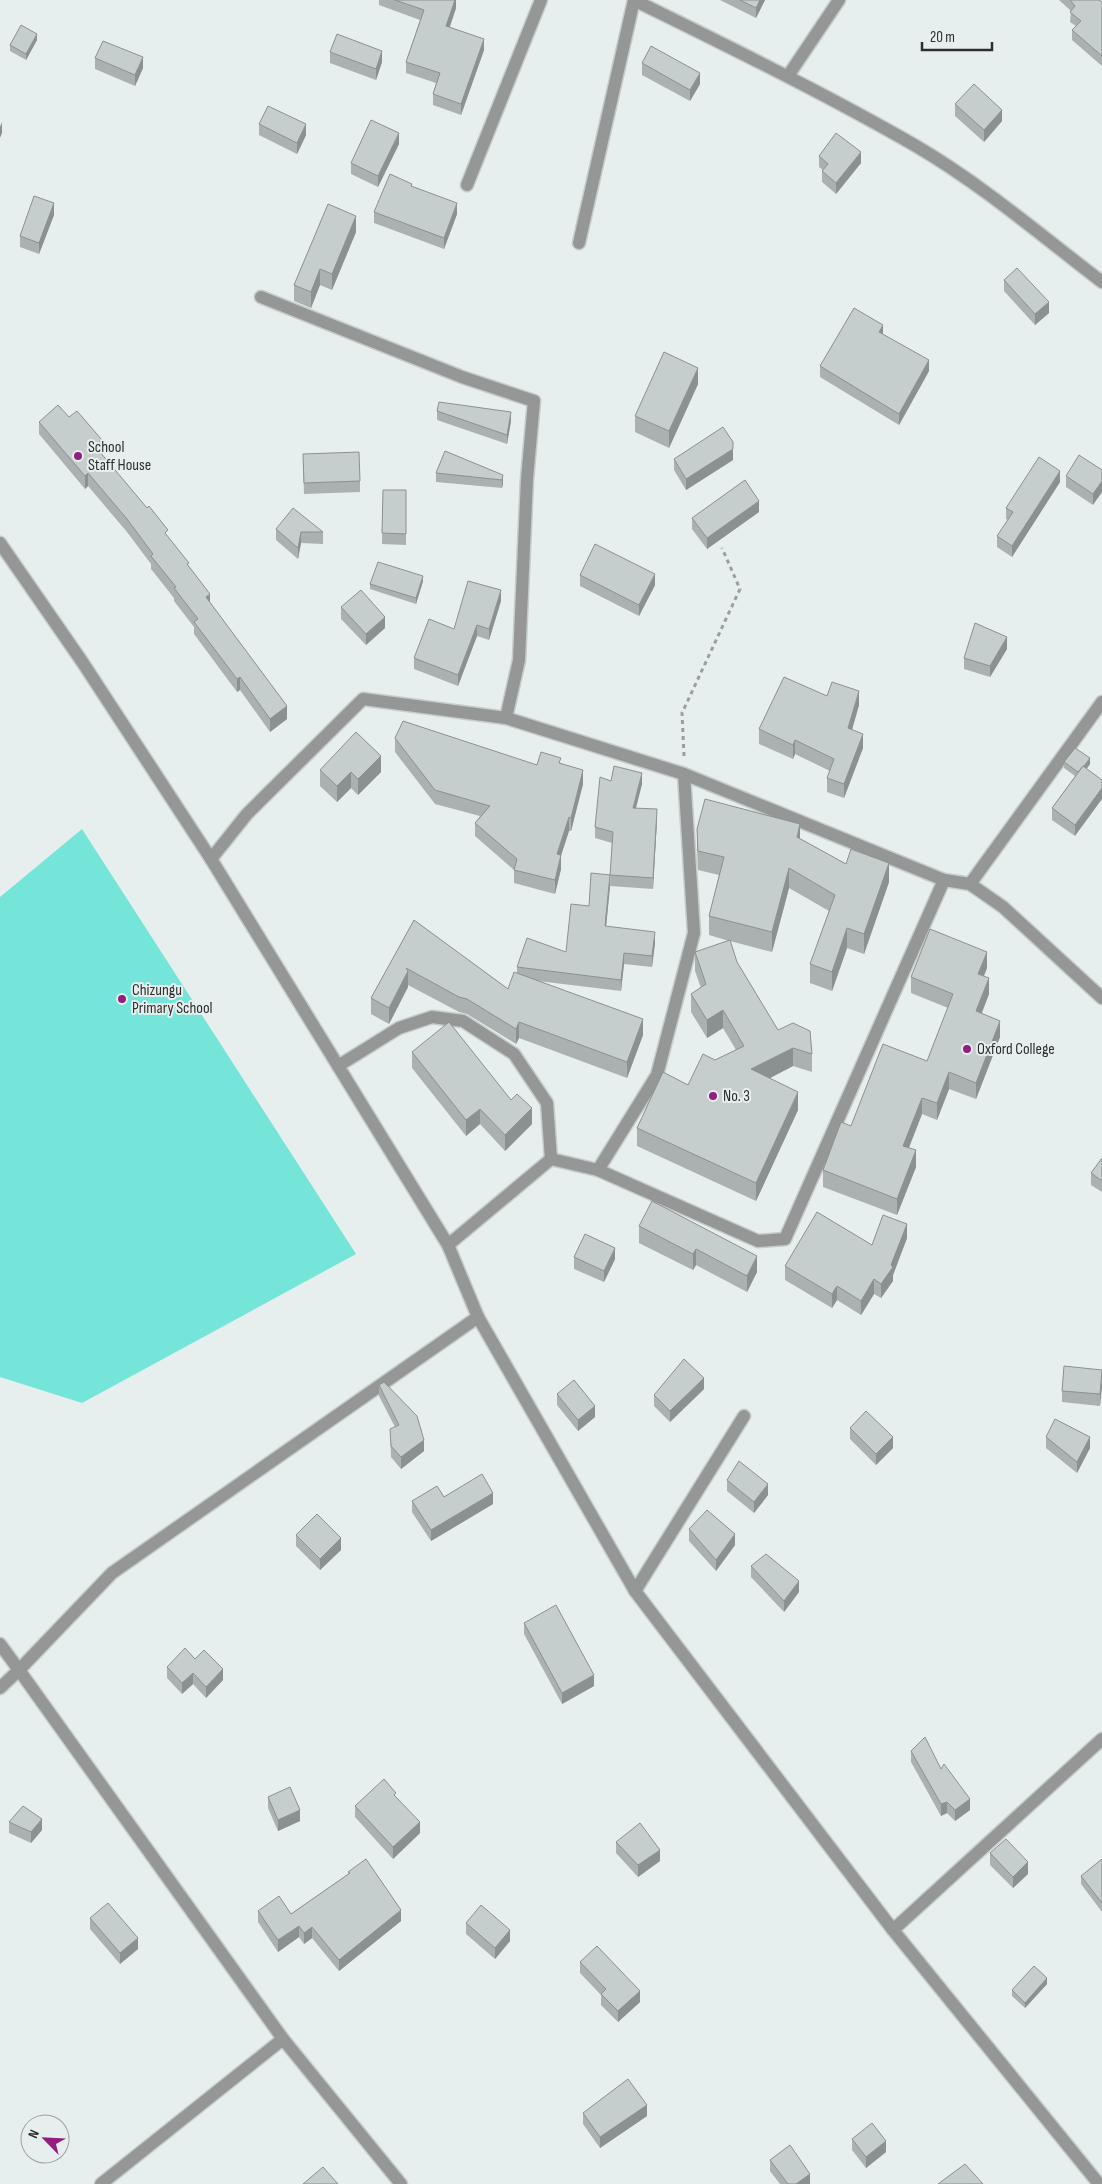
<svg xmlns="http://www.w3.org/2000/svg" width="1102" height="2184" font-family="'Sofia Sans Condensed',sans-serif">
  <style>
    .green { fill: #76e5d9 }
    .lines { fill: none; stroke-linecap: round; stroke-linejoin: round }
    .service-casing { stroke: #c5cccb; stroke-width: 15 }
    .minor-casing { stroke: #c5cccb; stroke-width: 15 }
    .tertiary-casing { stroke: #c5cccb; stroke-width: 15 }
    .path { stroke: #999f9e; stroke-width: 3; stroke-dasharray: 4 4; stroke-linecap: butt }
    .service { stroke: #949796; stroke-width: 12 }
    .minor { stroke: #949796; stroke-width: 12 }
    .tertiary { stroke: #949796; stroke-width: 12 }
    .wall { fill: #aab1b0 }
    .shaded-wall { fill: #8b9090 }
    .building { fill: #c6cecd; stroke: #8b9090 }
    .poi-dot { fill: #921e7d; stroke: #e7efee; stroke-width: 2 }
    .labels { text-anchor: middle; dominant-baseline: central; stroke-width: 4; stroke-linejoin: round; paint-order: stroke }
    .poi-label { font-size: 16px; fill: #2c2f2e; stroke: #e7efee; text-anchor: start }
  </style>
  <rect width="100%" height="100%" fill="#e7efee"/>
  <path class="green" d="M82,829L356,1254L82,1403L0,1377V897Z"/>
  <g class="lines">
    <g class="service-casing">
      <g id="service">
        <path d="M579,243L634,0"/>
        <path d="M338,1066L399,1028L432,1017L463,1021L514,1054L547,1103L551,1159"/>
        <path d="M598,1170L657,1075L694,933L684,774"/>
        <path d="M101,2184L283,2039"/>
      </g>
    </g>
    <g class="minor-casing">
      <g id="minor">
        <path d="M634,0C729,47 824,93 916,146C981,184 1042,236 1102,282"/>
        <path d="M788,76L839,0"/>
        <path d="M467,185L541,0"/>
        <path d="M261,297L462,377L534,401L527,479L519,660L506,718"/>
        <path d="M211,859L247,814L363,699L506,718L684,774L944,880L970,884L1003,907L1102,998"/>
        <path d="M970,884L1102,702"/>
        <path d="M448,1245L551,1159L598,1170L758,1241L785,1239L944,880"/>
        <path d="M635,1591L744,1416"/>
        <path d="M0,1644L19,1670L112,1573L478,1317"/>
        <path d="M0,1688L19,1670L283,2039L401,2184"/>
        <path d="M893,1930L1102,1739"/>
      </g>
    </g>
    <g class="tertiary-casing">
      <path id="tertiary" d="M0,543L83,663L211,859L448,1245L478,1317L635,1591L893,1930L1099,2184"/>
    </g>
    <path class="path" d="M684,756L682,713L740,589L722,548"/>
    <use href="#service" class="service"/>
    <use href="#minor" class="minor"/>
    <use href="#tertiary" class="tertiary"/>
  </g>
  <g class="wall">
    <path d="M379,0H456V8L450,27L484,50L461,115L433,105V94L436,83L406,73V62L420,20L379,5Z"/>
    <path d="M720,0H765L756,18Z"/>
    <path d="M1059,0H1099L1102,2V66L1072,40V30L1076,26L1070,22L1071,11Z"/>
    <path d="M37,40L26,60L10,51V45Z"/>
    <path d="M330,52L382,62L376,80L330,63Z"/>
    <path d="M95,58L143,68L135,86L95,69Z"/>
    <path d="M642,63L700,84L690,101L642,75Z"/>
    <path d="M955,104L1002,121L984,142L955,116Z"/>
    <path d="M259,124L306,135L297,154L259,135Z"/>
    <path d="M399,144L378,187L351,174V163Z"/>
    <path d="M819,156L861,163L836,194L822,182V171L823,170L819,167Z"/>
    <path d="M412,187L457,214L444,249L374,223V212Z"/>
    <path d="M54,215L39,254L20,247V236Z"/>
    <path d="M356,232L332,290L320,285L311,308L294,301V285Z"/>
    <path d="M1004,280L1049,313L1035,325L1004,291Z"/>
    <path d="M883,334L929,371L899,425L820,377V366Z"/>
    <path d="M698,384L669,448L635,432V416Z"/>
    <path d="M437,411L511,421L507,444L437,420Z"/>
    <path d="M69,417L102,453L101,454L168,537L189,567L210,603L287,719L270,732L240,690L237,692L194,634V627L174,601V598L151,569V564L127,532L88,486L85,489L39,434V422Z"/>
    <path d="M674,459L733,460L686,490L674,470Z"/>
    <path d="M303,465L360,481V492L304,494Z"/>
    <path d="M1102,470L1093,505L1066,487V476Z"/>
    <path d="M436,473L503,475V484L502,488L436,482Z"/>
    <path d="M1060,482L1012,557L997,547V536L1008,520L1006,519V508Z"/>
    <path d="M383,490H406V545L382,544Z"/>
    <path d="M759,512L707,549L692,529V518Z"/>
    <path d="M276,529L323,532V544L301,543L298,559L276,540Z"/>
    <path d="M580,575L655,585L639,616L580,586Z"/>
    <path d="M423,581L416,604L370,589V584Z"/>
    <path d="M501,601L489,640L477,636L458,686L414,669V658L454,629Z"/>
    <path d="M341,607L385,628L366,645L341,619Z"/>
    <path d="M1007,649L990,677L964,669V658Z"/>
    <path d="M827,696L859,705L852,730L863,748L844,798L827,792V778L830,771L795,754L793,759L759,744V729Z"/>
    <path d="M395,738L537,765L561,763L583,784L571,831H569L561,855V869L555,894L514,883V870L475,836V823L480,816L435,804L395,752Z"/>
    <path d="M1064,762L1090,764L1087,768L1075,836L1052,820V808L1075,776L1064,768Z"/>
    <path d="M320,770L381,772L358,795L351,788L337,802L320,786Z"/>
    <path d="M611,781L642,784L635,809L657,820L653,889L610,886L612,843L595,838V827Z"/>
    <path d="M697,829L800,839L846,864L889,882L864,954L847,948L832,991L810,983V964L829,911L789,888L772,952L730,941L737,962L778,1030L812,1054V1072L793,1066L770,1078L798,1110L756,1201L637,1146V1128L688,1085L715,1060L736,1050L723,1028L707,1038L691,1012V994L701,988L695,971V952L729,941L709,935V916L719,875L698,870L697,848Z"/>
    <path d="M610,886L606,927L655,943L652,967L624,964L621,991L538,981L643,1035L627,1078L519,1038L516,1044L467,1014L459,1012L408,985V987L389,1024L371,1014V998L414,920L508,989L517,973V967L566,952L589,906Z"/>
    <path d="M987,968L984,976L989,994L982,1013L1000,1037L976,1099L949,1089L937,1120L922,1114L909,1148L916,1167L897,1215L823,1187V1170L851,1126L927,1061L948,1008L911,993V977Z"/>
    <path d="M412,1052L511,1100L532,1124L505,1151L480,1124L466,1136L412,1068Z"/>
    <path d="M1102,1158V1192L1091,1185V1173Z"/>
    <path d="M639,1226L757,1272L747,1292L696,1265L693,1270L639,1243Z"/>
    <path d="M907,1238L893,1275V1281L881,1298L874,1294L861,1315L837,1300L832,1308L785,1280V1266L872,1245Z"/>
    <path d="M574,1257L615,1259L604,1282L574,1269Z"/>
    <path d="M1102,1370L1100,1406L1062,1402V1391Z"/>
    <path d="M379,1385L424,1451L401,1469L391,1457L390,1429L395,1427L379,1396Z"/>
    <path d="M704,1389L670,1422L654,1406V1395Z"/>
    <path d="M557,1394L595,1417L578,1431L557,1405Z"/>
    <path d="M850,1428L893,1448L876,1465L850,1439Z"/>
    <path d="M1046,1437L1090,1448L1077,1473L1046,1448Z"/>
    <path d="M727,1480L768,1495L754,1513L727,1491Z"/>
    <path d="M444,1497L493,1504L431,1541L412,1512V1501Z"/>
    <path d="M689,1529L735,1545L716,1571L689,1541Z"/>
    <path d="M296,1535L341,1550L320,1570L296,1546Z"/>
    <path d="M751,1566L799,1592L784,1612L751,1577Z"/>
    <path d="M524,1623L594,1686L562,1704L524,1634Z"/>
    <path d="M195,1659L223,1680L206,1698L193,1684L182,1694L167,1678V1667Z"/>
    <path d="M911,1751L941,1769L970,1810L955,1821L947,1813L941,1816L911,1762Z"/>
    <path d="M268,1797L300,1821L278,1831L268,1808Z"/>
    <path d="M396,1798L420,1833L393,1859L355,1817V1806Z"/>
    <path d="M9,1822L42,1830L31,1843L9,1833Z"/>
    <path d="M616,1842L660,1861L638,1877L616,1853Z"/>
    <path d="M990,1853L1028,1874L1013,1888L990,1865Z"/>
    <path d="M1102,1859V1912L1081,1884V1876Z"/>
    <path d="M348,1872L401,1921L339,1971L312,1938L304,1944L299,1937L278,1952L258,1922V1911L291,1914L348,1874Z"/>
    <path d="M90,1918L138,1949L120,1964L90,1929Z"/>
    <path d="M466,1923L510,1941L495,1959L466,1934Z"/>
    <path d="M580,1962L640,2002L618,2022L601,2005V1995L580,1973Z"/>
    <path d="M1047,1984L1025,2008L1012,1996V1990Z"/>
    <path d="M583,2113L647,2116L600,2148L583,2124Z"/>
    <path d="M852,2139L886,2152L866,2168L852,2150Z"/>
    <path d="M770,2160L810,2184H780L770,2171Z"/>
  </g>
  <g class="shaded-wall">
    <path d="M455,0H456V8L446,37V26Z"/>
    <path d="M760,0H765L756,18V8Z"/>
    <path d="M37,34V40L26,60V54Z"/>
    <path d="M484,39V50L461,115V104Z"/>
    <path d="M382,51V62L376,80V69Z"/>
    <path d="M143,57V68L135,86V75Z"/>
    <path d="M700,73V84L690,101V90Z"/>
    <path d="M1002,110V121L984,142V130Z"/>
    <path d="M2,122V133L0,138V127Z"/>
    <path d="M306,124V135L297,154V143Z"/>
    <path d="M399,133V144L378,187V176Z"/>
    <path d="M861,152V163L836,194V183Z"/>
    <path d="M54,203V215L39,254V243Z"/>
    <path d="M457,203V214L444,249V238Z"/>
    <path d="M356,216V232L332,290V274Z"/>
    <path d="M320,269V285L311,308V292Z"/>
    <path d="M1049,302V313L1035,325V314Z"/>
    <path d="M883,325V336L879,332Z"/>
    <path d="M929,360V371L899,425V414Z"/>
    <path d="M698,368V384L669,448V431Z"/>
    <path d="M511,412V421L507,444V435Z"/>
    <path d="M102,440V453L95,459V446Z"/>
    <path d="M733,449V460L686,490V479Z"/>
    <path d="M1060,471V482L1012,557V546Z"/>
    <path d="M88,473V486L85,489V476Z"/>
    <path d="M503,475V484L502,488V480Z"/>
    <path d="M1102,481V492L1093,505V494Z"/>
    <path d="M759,501V512L707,549V538Z"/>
    <path d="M301,532V543L298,559V548Z"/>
    <path d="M655,574V585L639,616V605Z"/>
    <path d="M423,576V581L416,604V598Z"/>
    <path d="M501,590V601L489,640V629Z"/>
    <path d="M210,594V607L206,597Z"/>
    <path d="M385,617V628L366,645V634Z"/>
    <path d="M477,625V636L458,686V675Z"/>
    <path d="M1007,637V649L990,677V666Z"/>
    <path d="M240,677V690L237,692V679Z"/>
    <path d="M859,691V705L848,743V728Z"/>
    <path d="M287,706V719L270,732V719Z"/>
    <path d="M863,734V748L844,798V784Z"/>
    <path d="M795,740V754L793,759V745Z"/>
    <path d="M381,756V772L358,795V779Z"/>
    <path d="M1090,758V764L1079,779V773Z"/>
    <path d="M583,770V784L571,831V818Z"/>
    <path d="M351,772V788L337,802V786Z"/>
    <path d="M642,773V784L633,820V808Z"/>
    <path d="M1102,788V799L1075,836V825Z"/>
    <path d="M657,809V820L653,889V878Z"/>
    <path d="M569,817V831L557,868V854Z"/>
    <path d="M800,824V843L797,837Z"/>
    <path d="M561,855V869L555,894V880Z"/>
    <path d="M889,863V882L864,954V934Z"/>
    <path d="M789,868V888L772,952V932Z"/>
    <path d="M610,875V886L605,938V926Z"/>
    <path d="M847,928V948L832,991V972Z"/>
    <path d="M655,932V943L652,967V956Z"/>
    <path d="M987,952V968L978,990V974Z"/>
    <path d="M624,953V964L621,991V980Z"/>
    <path d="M408,971V987L389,1024V1008Z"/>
    <path d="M989,978V994L976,1027V1011Z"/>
    <path d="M723,1010V1028L707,1038V1020Z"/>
    <path d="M643,1019V1035L627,1078V1062Z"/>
    <path d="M1000,1021V1037L976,1099V1083Z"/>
    <path d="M519,1022V1038L516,1044V1029Z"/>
    <path d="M793,1048V1066L751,1088V1069Z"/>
    <path d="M949,1072V1089L937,1120V1103Z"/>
    <path d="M798,1092V1110L756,1201V1183Z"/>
    <path d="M922,1098V1114L903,1162V1146Z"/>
    <path d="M532,1108V1124L505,1151V1135Z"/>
    <path d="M480,1109V1124L466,1136V1120Z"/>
    <path d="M916,1150V1167L897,1215V1199Z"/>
    <path d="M907,1224V1238L893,1275V1281L881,1298V1284L891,1265Z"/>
    <path d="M615,1248V1259L604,1282V1271Z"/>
    <path d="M696,1249V1265L693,1270V1254Z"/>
    <path d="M757,1256V1272L747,1292V1276Z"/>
    <path d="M874,1279V1294L861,1315V1301Z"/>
    <path d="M837,1286V1300L832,1308V1294Z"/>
    <path d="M1102,1375V1387L1100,1406V1394Z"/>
    <path d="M704,1378V1389L670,1422V1411Z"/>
    <path d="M595,1406V1417L578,1431V1420Z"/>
    <path d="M893,1437V1448L876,1465V1454Z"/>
    <path d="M1090,1437V1448L1077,1473V1462Z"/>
    <path d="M424,1440V1451L401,1469V1457Z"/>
    <path d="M768,1484V1495L754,1513V1502Z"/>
    <path d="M493,1493V1504L431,1541V1530Z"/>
    <path d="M735,1534V1545L716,1571V1560Z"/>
    <path d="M341,1538V1550L320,1570V1559Z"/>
    <path d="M799,1581V1592L784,1612V1601Z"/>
    <path d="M223,1669V1680L206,1698V1687Z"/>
    <path d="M193,1673V1684L182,1694V1683Z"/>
    <path d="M594,1675V1686L562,1704V1693Z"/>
    <path d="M970,1799V1810L955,1821V1810Z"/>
    <path d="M947,1802V1813L941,1816V1804Z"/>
    <path d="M300,1810V1821L278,1831V1820Z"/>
    <path d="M42,1819V1830L31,1843V1832Z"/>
    <path d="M420,1822V1833L393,1859V1847Z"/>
    <path d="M660,1850V1861L638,1877V1865Z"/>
    <path d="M1028,1862V1874L1013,1888V1877Z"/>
    <path d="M401,1910V1921L339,1971V1960Z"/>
    <path d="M299,1926V1937L278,1952V1940Z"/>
    <path d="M312,1927V1938L304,1944V1933Z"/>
    <path d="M510,1930V1941L495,1959V1948Z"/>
    <path d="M138,1938V1949L120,1964V1953Z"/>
    <path d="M1047,1978V1984L1025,2008V2003Z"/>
    <path d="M640,1991V2002L618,2022V2011Z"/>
    <path d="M647,2105V2116L600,2148V2137Z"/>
    <path d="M886,2141V2152L866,2168V2157Z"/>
    <path d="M810,2174V2184H796Z"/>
  </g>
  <g class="building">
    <path d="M395,0H455L446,26L484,39L461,104L433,94L440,73L406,62L424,10Z"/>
    <path d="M740,0H760L756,8Z"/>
    <path d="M1070,0H1099L1102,2V56L1072,30L1081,21L1070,12L1075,6Z"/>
    <path d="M21,25L37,34L26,54L10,45Z"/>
    <path d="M337,34L382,51L376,69L330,52Z"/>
    <path d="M103,41L143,57L135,75L95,58Z"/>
    <path d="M651,46L700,73L690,90L642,63Z"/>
    <path d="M974,84L1002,110L984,130L955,104Z"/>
    <path d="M268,106L306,124L297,143L259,124Z"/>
    <path d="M371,120L399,133L378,176L351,163Z"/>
    <path d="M836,133L861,152L836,183L822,171L828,164L819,156Z"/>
    <path d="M390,174L412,184L411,186L457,203L444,238L374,212Z"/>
    <path d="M34,196L54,203L39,243L20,236Z"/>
    <path d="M328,204L356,216L332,274L320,269L311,292L294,285Z"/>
    <path d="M1017,268L1049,302L1035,314L1004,280Z"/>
    <path d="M854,308L883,325L879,332L929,360L899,414L820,366Z"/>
    <path d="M664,352L698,368L669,431L635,416Z"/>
    <path d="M439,402L511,412L507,435L437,411Z"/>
    <path d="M58,405L69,417L77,411L102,440L95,446L147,508L149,506L168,530L165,533L189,563L187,564L210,594L206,597L287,706L270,719L240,677L237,679L194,622L198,619L174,588L176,587L151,556L153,554L127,519L88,473L85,476L39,422Z"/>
    <path d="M723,427L733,442V449L686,479L674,459Z"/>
    <path d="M445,451L503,475L502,480L436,473Z"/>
    <path d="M359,452L360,481L304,483L303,454Z"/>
    <path d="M1079,455L1102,470V481L1093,494L1066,476Z"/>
    <path d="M1039,457L1060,471L1012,546L997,536L1013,512L1006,508Z"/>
    <path d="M745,480L759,501L707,538L692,518Z"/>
    <path d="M383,490H406V534L382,533Z"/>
    <path d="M293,508L323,532H301L298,548L276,529Z"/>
    <path d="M595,544L655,574L639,605L580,575Z"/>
    <path d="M378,562L423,576L416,598L370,584Z"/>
    <path d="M468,581L501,590L489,629L477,625L458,675L414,658L429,619L454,629Z"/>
    <path d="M361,590L385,617L366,634L341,607Z"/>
    <path d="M975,623L1007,637L990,666L964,658Z"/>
    <path d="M784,677L827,696L832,682L859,691L848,728L863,734L844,784L827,778L834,759L795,740L793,745L759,729Z"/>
    <path d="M403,721L537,765L541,752L561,758L559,763L583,770L571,818L569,817L557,854L561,855L555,880L514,870L517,859L475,823L490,806L435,790L395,738Z"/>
    <path d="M356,732L381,756L358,779L351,772L337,786L320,770Z"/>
    <path d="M1075,748L1090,758L1084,766H1083L1078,772L1064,762Z"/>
    <path d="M614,766L642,773L633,808L657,809L653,878L610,875L613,832L595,827L600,777L611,781Z"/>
    <path d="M1083,766L1102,780V788L1075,825L1052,808Z"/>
    <path d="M705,799L800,824L797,837L846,864L851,849L889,863L864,934L847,928L832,972L810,964L835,895L789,868L772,932L709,916L724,857L698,851L697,829Z"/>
    <path d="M591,873L610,875L605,926L655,932L652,956L624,953L621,980L517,967L527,938L566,952L571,904L589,906Z"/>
    <path d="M414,920L508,989L514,972L643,1019L627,1062L519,1022L516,1029L467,999L459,997L406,968L408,971L389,1008L371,998Z"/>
    <path d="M930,929L987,952L978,974L989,978L976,1011L1000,1021L976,1083L949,1072L937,1103L922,1098L903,1146L916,1150L897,1199L823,1170L841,1122L851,1126L883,1044L927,1061L953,994L911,977Z"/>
    <path d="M730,940L737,962L778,1030L793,1023L810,1031L812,1054L793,1048L751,1069L798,1092L756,1183L637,1128L663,1072L688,1085L703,1054L715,1060L744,1046L723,1010L707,1020L691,994L706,984L695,952Z"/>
    <path d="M449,1022L511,1100L517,1094L532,1108L505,1135L480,1109L466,1120L412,1052Z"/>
    <path d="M1102,1158V1181L1091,1173Z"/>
    <path d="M652,1201L757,1256L747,1276L696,1249L693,1254L639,1226Z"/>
    <path d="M817,1212L872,1245L883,1215L907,1224L891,1265L893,1267L881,1284L874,1279L861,1301L837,1286L832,1294L785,1266Z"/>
    <path d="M585,1234L615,1248L604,1271L574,1257Z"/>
    <path d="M684,1359L704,1378L670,1411L654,1395Z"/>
    <path d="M1064,1366L1102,1370L1100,1394L1062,1391Z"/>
    <path d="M574,1380L595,1406L578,1420L557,1394Z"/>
    <path d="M384,1382L417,1416L424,1440L401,1457L391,1446L390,1429L399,1425L379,1385Z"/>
    <path d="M866,1411L893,1437L876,1454L850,1428Z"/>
    <path d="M1055,1419L1090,1437L1077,1462L1046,1437Z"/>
    <path d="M739,1461L768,1484L754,1502L727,1480Z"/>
    <path d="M482,1474L493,1493L431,1530L412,1501L437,1486L444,1497Z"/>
    <path d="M707,1510L735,1534L716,1560L689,1529Z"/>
    <path d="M317,1514L341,1538L320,1559L296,1535Z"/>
    <path d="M766,1554L799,1581L784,1601L751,1566Z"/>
    <path d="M556,1605L594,1675L562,1693L524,1623Z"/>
    <path d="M185,1648L195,1659L204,1650L223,1669L206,1687L193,1673L182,1683L167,1667Z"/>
    <path d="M925,1737L941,1769L944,1764L970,1799L955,1810L947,1802L941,1804L911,1751Z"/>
    <path d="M384,1779L396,1793L394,1795L420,1822L393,1847L355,1806Z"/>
    <path d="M290,1787L300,1810L278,1820L268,1797Z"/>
    <path d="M23,1806L42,1819L31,1832L9,1822Z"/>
    <path d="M640,1823L660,1850L638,1865L616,1842Z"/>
    <path d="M1006,1839L1028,1862L1013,1877L990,1853Z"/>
    <path d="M366,1859L401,1910L339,1960L312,1927L304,1933L299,1926L278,1940L258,1911L279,1896L291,1914L350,1873L348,1872Z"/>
    <path d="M1102,1859V1903L1081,1876Z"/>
    <path d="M108,1903L138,1938L120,1953L90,1918Z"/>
    <path d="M481,1905L510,1930L495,1948L466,1923Z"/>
    <path d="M597,1946L640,1991L618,2011L601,1994L606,1989L580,1962Z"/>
    <path d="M1034,1966L1047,1978L1025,2003L1012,1990Z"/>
    <path d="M628,2079L647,2105L600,2137L583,2113Z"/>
    <path d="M872,2123L886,2141L866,2157L852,2139Z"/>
    <path d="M790,2145L810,2174L796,2184H788L770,2160Z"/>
    <path d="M965,2164L983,2184H938Z"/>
    <path d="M323,2167L338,2184H303Z"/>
  </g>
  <g class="poi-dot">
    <circle cx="78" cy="456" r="5"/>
    <circle cx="122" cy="999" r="5"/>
    <circle cx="967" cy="1049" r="5"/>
    <circle cx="713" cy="1096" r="5"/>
  </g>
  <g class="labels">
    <g class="poi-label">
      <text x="88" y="447">School<tspan x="88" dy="18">Staff House</tspan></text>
      <text x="132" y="990">Chizungu<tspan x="132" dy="18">Primary School</tspan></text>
      <text x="977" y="1049">Oxford College</text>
      <text x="723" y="1096">No. 3</text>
    </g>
  </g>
  <g transform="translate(45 2139) rotate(294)"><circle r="24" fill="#e7efee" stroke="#9ca2a1"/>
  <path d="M0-4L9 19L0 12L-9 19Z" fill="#921e7d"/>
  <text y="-8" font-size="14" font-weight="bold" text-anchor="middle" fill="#2c2f2e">N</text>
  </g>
  <path d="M922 42v8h70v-8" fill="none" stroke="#2c2f2e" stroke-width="2.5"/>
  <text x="930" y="42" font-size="15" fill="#2c2f2e" stroke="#e7efee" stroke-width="4" paint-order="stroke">20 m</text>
</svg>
